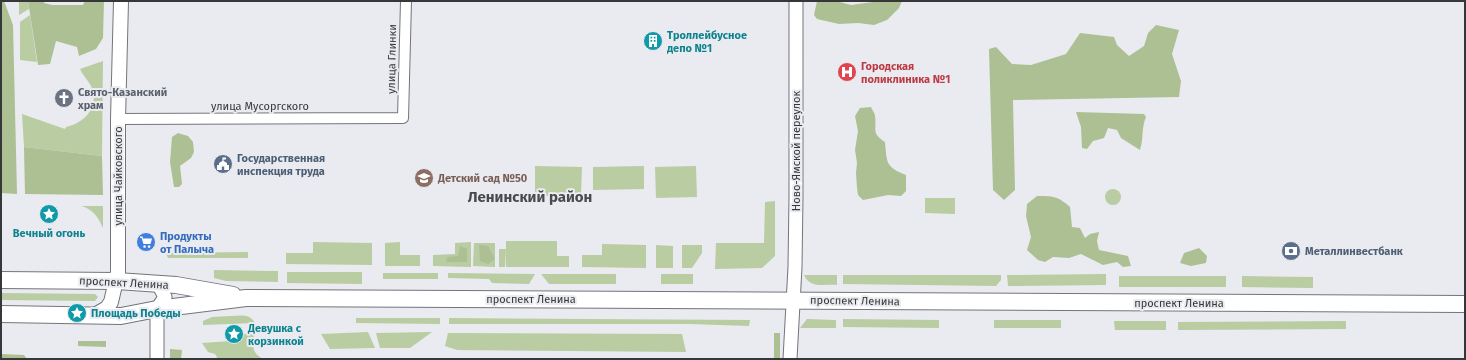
<svg xmlns="http://www.w3.org/2000/svg" width="1466" height="360" font-family="'Fira Sans',sans-serif">
  <style>
    .green { fill: #bacca2 }
    .forest { fill: #adc093 }
    .lines { fill: none; stroke-linecap: round; stroke-linejoin: round }
    .minor-casing { stroke: #737579; stroke-width: 12 }
    .tertiary-casing { stroke: #737579; stroke-width: 15 }
    .secondary-casing { stroke: #737579; stroke-width: 16 }
    .primary-casing { stroke: #737579; stroke-width: 18 }
    .minor { stroke: #fff; stroke-width: 10 }
    .tertiary { stroke: #fff; stroke-width: 13 }
    .secondary { stroke: #fff; stroke-width: 14 }
    .primary { stroke: #fff; stroke-width: 16 }
    .labels { text-anchor: middle; dominant-baseline: central; stroke-width: 4; stroke-linejoin: round; paint-order: stroke }
    .culture-label { font-size: 11px; font-weight: bold; fill: #0d838f; stroke: #e9ebf0; text-anchor: start }
    .street-label { font-size: 11px; fill: #363739; stroke: #e9ebf0 }
    .health-label { font-size: 11px; font-weight: bold; fill: #be3a42; stroke: #e9ebf0; text-anchor: start }
    .worship-label { font-size: 11px; font-weight: bold; fill: #5b616d; stroke: #e9ebf0; text-anchor: start }
    .service-label { font-size: 11px; font-weight: bold; fill: #4e5e75; stroke: #e9ebf0; text-anchor: start }
    .education-label { font-size: 11px; font-weight: bold; fill: #785e54; stroke: #e9ebf0; text-anchor: start }
    .shop-label { font-size: 11px; font-weight: bold; fill: #366cbe; stroke: #e9ebf0; text-anchor: start }
    .district-label { font-size: 15px; font-weight: bold; fill: #484a4e; stroke: #e9ebf0 }
  </style>
  <rect width="100%" height="100%" fill="#e9ebf0"/>
  <g class="green">
    <path d="M19,1H28L29,9L19,15Z"/>
    <path d="M30,15L37,62L20,60V22Z"/>
    <path d="M103,61L102,156L24,147L22,114L65,129L66,127C84,123 99,108 92,88C89,81 83,76 80,69Z"/>
    <path d="M535,166L582,167L581,196H535Z"/>
    <path d="M644,166V189L593,190V167Z"/>
    <path d="M696,166L697,197L656,198L655,167Z"/>
    <circle cx="1113" cy="197" r="8"/>
    <path d="M925,198H955V214L925,213Z"/>
    <path d="M775,201V256L762,268L715,269L716,243H764L765,202Z"/>
    <path d="M81,206H103V228C98,217 93,209 81,206Z"/>
    <path d="M506,241H557V256H569V267H506Z"/>
    <path d="M313,242L372,243V265L286,264V253H313Z"/>
    <path d="M400,242V255H420V266H385V243Z"/>
    <path d="M471,242V267L433,266V255L455,254V243Z"/>
    <path d="M474,243H495V267L473,266Z"/>
    <path d="M602,244L646,245V268L582,267V255H602Z"/>
    <path d="M656,245L673,246V268H656Z"/>
    <path d="M682,245H702V253L692,268H682Z"/>
    <path d="M499,249H506L505,267H499Z"/>
    <path d="M248,252V258H168L166,253Z"/>
    <path d="M214,270L278,271V282L226,281L214,278Z"/>
    <path d="M287,272H362V284L287,283Z"/>
    <rect x="383" y="273" width="55" height="6"/>
    <path d="M448,273L535,274L529,284L492,283L489,279L448,278Z"/>
    <path d="M541,274H616V284H549Z"/>
    <rect x="661" y="274" width="32" height="10"/>
    <path d="M1106,274V285L1008,286L1007,275Z"/>
    <path d="M804,275H837V285C824,284 810,289 804,275Z"/>
    <path d="M843,275H1001V280L996,286L843,284Z"/>
    <rect x="1119" y="276" width="107" height="11"/>
    <path d="M1242,276L1313,277V288L1242,287Z"/>
    <path d="M1,293L95,294L98,297L95,301L1,300Z"/>
    <path d="M231,316C241,316 249,313 255,323L203,325V321L212,317Z"/>
    <path d="M356,318H440V324L356,323Z"/>
    <path d="M449,318L750,320L749,326L690,324H449Z"/>
    <path d="M807,319L836,320V328H800Z"/>
    <path d="M843,319L939,320V328L843,327Z"/>
    <rect x="994" y="320" width="67" height="8"/>
    <path d="M1114,321H1166V330H1115Z"/>
    <path d="M1346,321V329L1178,330V322Z"/>
    <path d="M368,332L375,348L330,349L321,334Z"/>
    <path d="M432,332L410,348H380L376,333Z"/>
    <path d="M448,333L682,334L686,352L457,350L445,346Z"/>
    <path d="M243,334H254C253,347 251,352 263,359H218L215,354L208,352L202,343L231,341Z"/>
  </g>
  <g class="forest">
    <path d="M1,1H4L13,25L17,194L1,193Z"/>
    <path d="M28,1H44V3L52,5H83L85,1H104L103,38L96,49L79,56L77,47L56,41L50,64L38,65Z"/>
    <path d="M817,1H836L851,5L880,1H902L899,8L887,20L874,25L858,23L839,24L817,19L814,15Z"/>
    <path d="M1156,25L1179,30L1172,54L1181,81L1179,97L1013,100L1015,190L1004,200L993,190L989,49L996,47L1012,64L1031,65L1066,54L1080,33L1114,37L1117,45L1129,56L1144,46L1148,33Z"/>
    <path d="M871,107C872,110 875,113 875,116C877,130 871,133 885,142C887,162 885,167 906,175V191L901,196L888,195L863,200L858,195L857,188L856,173L857,163L855,150L858,131L855,116L860,108Z"/>
    <path d="M1076,112L1144,114L1146,117C1141,129 1144,137 1140,150L1121,138L1117,130L1108,128L1104,138L1093,141L1087,149L1082,148L1081,127Z"/>
    <path d="M178,133L188,136L193,142L194,152L191,158L180,166L182,184L179,187H174L170,162L172,137Z"/>
    <path d="M24,147L102,156L103,195L25,194Z"/>
    <path d="M1037,196C1053,196 1058,196 1070,207L1072,227L1080,228L1085,238L1090,234L1099,232L1097,241L1099,250L1128,256L1131,266L1123,267L1117,262L1103,265L1081,254L1069,258L1053,257L1045,262L1038,260L1027,250L1031,237L1026,216L1027,204Z"/>
    <path d="M479,245L488,246L495,259L488,264L480,261Z"/>
    <path d="M460,246L467,249V262H446L447,257L458,256Z"/>
    <path d="M1199,248L1207,256L1206,263L1191,266L1180,263L1184,253Z"/>
    <rect x="774" y="333" width="6" height="26"/>
    <path d="M78,341H106V347L78,346Z"/>
    <path d="M170,349L182,350L181,359H170Z"/>
    <path d="M1,354L24,355L27,359H1Z"/>
  </g>
  <g class="lines">
    <g class="minor-casing">
      <path id="minor" d="M118,119L403,118L406,1"/>
    </g>
    <g class="tertiary-casing">
      <g id="tertiary">
        <path d="M157,359V309L165,297L158,284"/>
        <path d="M790,359L795,267L796,197V1"/>
      </g>
    </g>
    <g class="secondary-casing">
      <path id="secondary" d="M93,316L107,308L111,302L118,272V119L121,1"/>
    </g>
    <g class="primary-casing">
      <g id="primary">
        <path d="M1,280L117,281L176,285L233,295"/>
        <path d="M1,314L121,316L157,309L246,298L1465,304"/>
      </g>
    </g>
    <use href="#minor" class="minor"/>
    <use href="#tertiary" class="tertiary"/>
    <use href="#secondary" class="secondary"/>
    <use href="#primary" class="primary"/>
  </g>
  <defs>
    <g id="building-disc" transform="scale(1)"><circle r="9.5" fill="#0f9aa8" stroke="#e9ebf0"/><path d="M-4-6H4V6H1V3H-1V6H-4ZM-2.5-4.3h1.7v1.8h-1.7ZM.8-4.3h1.7v1.8H.8ZM-2.5-1h1.7V.8h-1.7ZM.8-1h1.7V.8H.8Z" fill="#fff"/></g>
    <g id="hospital-disc" transform="scale(1)"><circle r="9.5" fill="#e0444e" stroke="#e9ebf0"/><path d="M-5-5h3v3.5h4V-5h3V5h-3V1.5h-4V5h-3Z" fill="#fff"/></g>
    <g id="church-disc" transform="scale(1)"><circle r="9.5" fill="#6b7280" stroke="#e9ebf0"/><path d="M-1.2-6h2.4v3.5h3.3v2.4h-3.3V6h-2.4V-.1h-3.3v-2.4h3.3Z" fill="#fff"/></g>
    <g id="civic-disc" transform="scale(1)"><circle r="9.5" fill="#5c6f8a" stroke="#e9ebf0"/><path d="M-.6-6.5H3V-4.5H.6V-3L4-1V1h2V6H-6V1h2V-1L-.6-3ZM-1.2 2.5V6h2.4V2.5Z" fill="#fff"/></g>
    <g id="school-disc" transform="scale(1)"><circle r="9.5" fill="#8d6e63" stroke="#e9ebf0"/><path d="M0-5L7-2L0 1L-7-2ZM-4 1L0 2.5L4 1V4Q0 6-4 4Z" fill="#fff"/></g>
    <g id="sight-disc" transform="scale(1)"><circle r="9.5" fill="#0f9aa8" stroke="#e9ebf0"/><path d="M0-6L1.8-2.2L6-1.7L2.9 1.2L3.7 5.4L0 3.3L-3.7 5.4L-2.9 1.2L-6-1.7L-1.8-2.2Z" fill="#fff"/></g>
    <g id="supermarket-disc" transform="scale(1)"><circle r="9.5" fill="#3f7fe0" stroke="#e9ebf0"/><path d="M-6-5.5h2.5l.6 2H6L4.5 2H-2.5L-4.4-4H-6ZM-1.5 3.2a1.3 1.3 0 1 0 .1 0ZM3 3.2a1.3 1.3 0 1 0 .1 0Z" fill="#fff"/></g>
    <g id="bank-disc" transform="scale(1)"><circle r="9.5" fill="#5c6f8a" stroke="#e9ebf0"/><path d="M-6-4H6V4H-6ZM0-2.3a2.3 2.3 0 1 0 0 4.6a2.3 2.3 0 1 0 0-4.6Z" fill="#fff"/></g>
  </defs>
  <g fill-rule="evenodd">
    <use href="#building-disc" x="653" y="41"/>
    <use href="#hospital-disc" x="847" y="72"/>
    <use href="#church-disc" x="64" y="98"/>
    <use href="#civic-disc" x="223" y="164"/>
    <use href="#school-disc" x="424" y="178"/>
    <use href="#sight-disc" x="49" y="214"/>
    <use href="#supermarket-disc" x="146" y="242"/>
    <use href="#bank-disc" x="1291" y="251"/>
    <use href="#sight-disc" x="77" y="313"/>
    <use href="#sight-disc" x="234" y="334"/>
  </g>
  <g class="labels">
    <g class="culture-label">
      <text x="667" y="35">Троллейбусное<tspan x="667" dy="13">депо №1</tspan></text>
      <text x="49" y="233" text-anchor="middle">Вечный огонь</text>
      <text x="91" y="313">Площадь Победы</text>
      <text x="248" y="328">Девушка с<tspan x="248" dy="13">корзинкой</tspan></text>
    </g>
    <g class="street-label">
      <text transform="translate(392 59) rotate(-89)">улица Глинки</text>
      <text x="260" y="106">улица Мусоргского</text>
      <text transform="translate(796 151) rotate(-90)">Ново-Ямской переулок</text>
      <text transform="translate(118 176) rotate(-90)">улица Чайковского</text>
      <text transform="translate(124 283) rotate(3)">проспект Ленина</text>
      <text x="531" y="299">проспект Ленина</text>
      <text transform="translate(855 301) rotate(1)">проспект Ленина</text>
      <text x="1179" y="303">проспект Ленина</text>
    </g>
    <g class="health-label">
      <text x="861" y="66">Городская<tspan x="861" dy="13">поликлиника №1</tspan></text>
    </g>
    <g class="worship-label">
      <text x="78" y="92">Свято-Казанский<tspan x="78" dy="13">храм</tspan></text>
    </g>
    <g class="service-label">
      <text x="237" y="158">Государственная<tspan x="237" dy="13">инспекция труда</tspan></text>
      <text x="1305" y="251">Металлинвестбанк</text>
    </g>
    <g class="education-label">
      <text x="438" y="178">Детский сад №50</text>
    </g>
    <g class="shop-label">
      <text x="160" y="236">Продукты<tspan x="160" dy="13">от Палыча</tspan></text>
    </g>
    <g class="district-label">
      <text x="530" y="197">Ленинский район</text>
    </g>
  </g>
  <rect width="1466" height="360" fill="none" stroke="#363739" stroke-width="4"/>
</svg>
